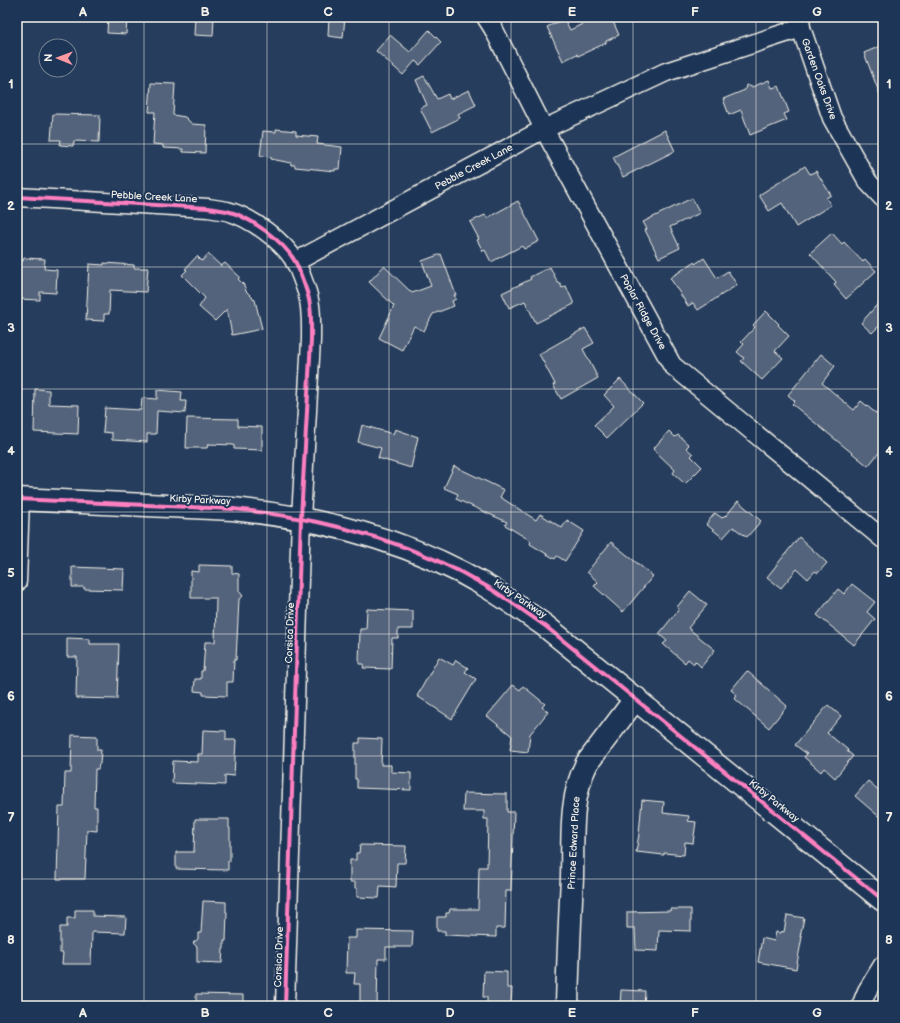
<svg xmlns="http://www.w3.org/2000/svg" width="900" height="1023" font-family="'Balsamiq Sans',sans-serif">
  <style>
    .building { fill: #52647b; stroke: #f4f1e8 }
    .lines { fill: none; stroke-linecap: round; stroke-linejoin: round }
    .street-casing { stroke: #f4f1e8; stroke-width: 21 }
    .secondary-casing { stroke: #f4f1e8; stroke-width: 25 }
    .street { stroke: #1d3557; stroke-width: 18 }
    .secondary { stroke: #1d3557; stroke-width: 22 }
    .cycleway-casing { stroke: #1d3557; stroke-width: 6 }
    .cycleway { stroke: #ff80c0; stroke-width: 4 }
    .grid { fill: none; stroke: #f4f1e8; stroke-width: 1; stroke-opacity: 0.55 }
    .labels { text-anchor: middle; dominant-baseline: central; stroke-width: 4; stroke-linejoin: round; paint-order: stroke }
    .street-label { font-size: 10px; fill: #f4f1e8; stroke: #1d3557 }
    .neatline { fill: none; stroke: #f4f1e8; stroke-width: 1.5 }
    .grid-label { font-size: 13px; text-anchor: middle; font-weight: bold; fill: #f4f1e8 }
  </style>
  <rect width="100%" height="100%" fill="#263d5d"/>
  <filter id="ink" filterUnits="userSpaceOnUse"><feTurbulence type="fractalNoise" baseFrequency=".025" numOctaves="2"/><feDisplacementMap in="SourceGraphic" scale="8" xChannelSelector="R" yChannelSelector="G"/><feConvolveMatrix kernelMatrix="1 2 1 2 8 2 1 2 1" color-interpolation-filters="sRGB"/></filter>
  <g filter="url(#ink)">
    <g class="building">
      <path d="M108,17H127L126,34L107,33Z"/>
      <path d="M195,17H214L213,36L194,35Z"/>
      <path d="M329,17H345L343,38L328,36Z"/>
      <path d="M597,17H611L619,35L606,41V43L578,56L577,54L563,61L547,27L564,19L570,30Z"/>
      <path d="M429,30L441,42L420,65L415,61L403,75L376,51L390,35L410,52Z"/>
      <path d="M883,45V99L882,100L864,53Z"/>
      <path d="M424,76L437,99L448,94L450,99L469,90L476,105L458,114L460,118L432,132L420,108L427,105L416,80Z"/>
      <path d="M769,80L772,88L779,86L789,112L784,114L787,120L750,135L741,110L729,115L723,99L745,90L746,85L752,87Z"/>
      <path d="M151,83L175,84L173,115L185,117L192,124L206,125L205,153L183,152V149L163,148V145L153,144L155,112H149Z"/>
      <path d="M53,114L100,115L99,142L74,141L73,146L60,145L61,140H51Z"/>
      <path d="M276,129L296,131V135L318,137L317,144L342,147L340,169H335V171L295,167V165H291V163L271,159V157L260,156L263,131L274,132H276Z"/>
      <path d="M665,130L675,151L623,177L613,157Z"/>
      <path d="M805,166L810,174L816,171L831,195L826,198L831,205L796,227L782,203L769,211L759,195Z"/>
      <path d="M692,198L700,213L670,227L680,248L659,258L645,230L647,229L643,222Z"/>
      <path d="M518,201L539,241L524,249L522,246L491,262L485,250L483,251L477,240L479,239L470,222L485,215L487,218Z"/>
      <path d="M832,233L842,244L844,242L863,262L865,259L876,271L846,299L834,285L836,282L810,253Z"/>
      <path d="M208,254L221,266L225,263L240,277L238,279L244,285V286L246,289L245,290L255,300L262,329L232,335L227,309L215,321L199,307L205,298L182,275L187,270L185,269L197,256L202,261Z"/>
      <path d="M441,254L456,295H454L456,299L452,301L454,306L433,314L424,331L414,326L402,350L379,338L394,306L369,282L384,266L412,293L431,286L422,261Z"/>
      <path d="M24,258L45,259L44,269L57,270L56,293L40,292V300L17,299V261H23Z"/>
      <path d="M704,258L717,278L728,271L737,285L698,310L693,303L688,306L670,278L694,262L695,264Z"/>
      <path d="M104,263L134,265V268H148L146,292L110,290L109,314H104V321L86,320L89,264L104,265Z"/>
      <path d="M550,267L558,283H560L562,288L566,286L574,304L536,323L525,301L509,308L502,293L531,279L530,277Z"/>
      <path d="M883,298V322L872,333L861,323Z"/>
      <path d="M766,311L779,324L778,325L789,336L775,351L783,358L762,380L741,361L744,358L737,352L744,344L741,342L755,327L753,325Z"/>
      <path d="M585,328L594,343L583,349L598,378L561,399L553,385L555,384L539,354Z"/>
      <path d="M821,354L835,366L822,383L854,410L861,401L883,419V448L868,466L792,404L795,401L788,395Z"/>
      <path d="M620,379L643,403L607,438L594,425L614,406L604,395Z"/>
      <path d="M35,389L49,390V404L79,405L78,434L34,432Z"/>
      <path d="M157,390L182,392L181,401H186L185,413L157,411L156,434H147V442L112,440V433L103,432L105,408L141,410L142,398L157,399Z"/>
      <path d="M187,418L238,419V426L262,427V450L234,449V445L208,444L207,448H186Z"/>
      <path d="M362,425L393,434L395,429L418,437L411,468L378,458L381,448L358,442Z"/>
      <path d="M669,431L675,437L678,435L689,445L686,448L693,454L691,456L702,467L685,484L673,473L675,470L653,449Z"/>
      <path d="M454,466L504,490L500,497L536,520L540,514L562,528L567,520L584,531L565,561L557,556L555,559L530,544L531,541L505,525L507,522L456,499L458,494L444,488Z"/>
      <path d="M738,501L761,521L747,537L733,527L723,538L706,524L715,513L722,518L725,515L726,516Z"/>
      <path d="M799,537L827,563L818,573L815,571L808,579L797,569L781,588L767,577Z"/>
      <path d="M611,542L653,576L623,612L594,586L598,582L587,572Z"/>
      <path d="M199,565L232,566V573L239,574V591L243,596L239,599L236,660H234L233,682H227V696L203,695V692L194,691L195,679H201V671H203L205,642H215L216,598H191V571L199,572Z"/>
      <path d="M72,567L124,569L123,590L84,589V587H72Z"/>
      <path d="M852,584L875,602L867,612L875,619L854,645L817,615L838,589L844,594Z"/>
      <path d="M690,591L707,605L688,628L715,650L701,667L695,661L694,664L688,659L685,663L663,644L667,641L659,634L679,609L677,607Z"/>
      <path d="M367,609L413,611V629H398V638H392L391,669L363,668L364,664H359L360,629H366Z"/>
      <path d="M67,638L90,639V644H119L117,699L76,698L77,657H67Z"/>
      <path d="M439,657L453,665L456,660L468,668L465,672L476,679L452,719L417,696Z"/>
      <path d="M747,671L787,706L769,728L734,698L737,695L731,690Z"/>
      <path d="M513,685L520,690L523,686L545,704L542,707L548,712L530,734L528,752L510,750L512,736L487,716Z"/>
      <path d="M828,705L841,716L827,733L848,750L847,751L853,756L835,778L824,768L821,772L804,757L807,754L795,745Z"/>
      <path d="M203,730L226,731V740H236L234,776L225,775V785L172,783L173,761L198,762V754H202Z"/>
      <path d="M72,735L97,736V750H101L100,764H99L98,769H95L94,807H97V831L87,830L85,879H57L59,807H64L65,773H71Z"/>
      <path d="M360,738L382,739L381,765H391V772L411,773V790L357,788V779H355V743H360Z"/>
      <path d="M868,781L883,794V820L855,796Z"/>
      <path d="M464,793L507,794V812H514L511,891H506L505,928H496V937L445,935V931H437V917H446V913H449L450,909H478L479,867H487L488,819H484V811H463Z"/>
      <path d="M642,800L664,802L663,813L689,816L688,821L696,822L693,843L685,842L684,855L664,853V855L636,852L639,834Z"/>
      <path d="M195,819H229V828H230V861H228V870L176,869V852H194Z"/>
      <path d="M360,845L406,846L405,863H397L396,887L380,886L379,898L357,897V888H355V882H350V860H356V853H359Z"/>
      <path d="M203,901L226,902V912H227L226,941H224V949H223L222,963L197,962V947L193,943L198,939V933H201Z"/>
      <path d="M670,909H691V931L659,930L658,951L636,950L635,928H627V912L670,911Z"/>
      <path d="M75,910H93V916L126,917L125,933L92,932L91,964H62L63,953H60V927H67V918H75Z"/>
      <path d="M787,915L804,918L800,937H802L796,969L758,962L762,938L774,941L776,932L780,933L781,931L784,932Z"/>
      <path d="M356,930L413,931L412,947H386V959H378L377,1006H360V984H354L355,973H346L347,938H356Z"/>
      <path d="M484,971L507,972V988H512L511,1006H488L487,1005V997H483Z"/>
      <path d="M621,990L645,991L644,1006H620Z"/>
      <path d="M196,994L243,995V1006H196Z"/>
    </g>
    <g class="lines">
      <g class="street-casing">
        <g id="street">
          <path d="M486,17L493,28L544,129L672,365L883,539"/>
          <path d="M800,17L801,28L832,118L868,182L883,198"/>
          <path d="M17,197L208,208C214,209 221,210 227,211C250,217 284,241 296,263C300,272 304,283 307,292C312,307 311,324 311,340L301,518L285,1006"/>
          <path d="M295,262L544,129L666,72L801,28"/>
          <path d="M17,582L20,499"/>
          <path d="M861,1006L867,991L883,965"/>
        </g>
      </g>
      <g class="secondary-casing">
        <g id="secondary">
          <path d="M17,499L233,509C321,518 409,540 486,586C506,598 525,612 544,625L883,900"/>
          <path d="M567,1006C568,963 570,920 572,877C573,839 569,798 587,763L636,698"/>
        </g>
      </g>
      <use href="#street" class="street"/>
      <use href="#secondary" class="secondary"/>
      <g class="cycleway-casing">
        <g id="cycleway">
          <path d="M17,197L208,208C214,209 221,210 227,211C250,217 284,241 296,263C300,272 304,283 307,292C312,307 311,324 311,340L301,518L285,1006"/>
          <path d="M17,499L233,509C321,518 409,540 486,586C506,598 525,612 544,625L883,900"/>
        </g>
      </g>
      <use href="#cycleway" class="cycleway"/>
    </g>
  </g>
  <path class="grid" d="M144,17V1006M267,17V1006M389,17V1006M511,17V1006M633,17V1006M756,17V1006M17,144H883M17,267H883M17,389H883M17,512H883M17,634H883M17,756H883M17,879H883"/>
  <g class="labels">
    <g class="street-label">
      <text transform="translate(819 79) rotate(70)">Garden Oaks Drive</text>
      <text transform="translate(474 167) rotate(-28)">Pebble Creek Lane</text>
      <text transform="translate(154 197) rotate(3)">Pebble Creek Lane</text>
      <text transform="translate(643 312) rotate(61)">Poplar Ridge Drive</text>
      <text transform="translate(200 500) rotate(3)">Kirby Parkway</text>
      <text transform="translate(520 599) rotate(34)">Kirby Parkway</text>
      <text transform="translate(290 633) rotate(-88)">Corsica Drive</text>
      <text transform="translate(774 801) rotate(39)">Kirby Parkway</text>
      <text transform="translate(574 843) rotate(-87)">Prince Edward Place</text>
      <text transform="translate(279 957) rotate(-88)">Corsica Drive</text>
    </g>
  </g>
  <rect width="900" height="1023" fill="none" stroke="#1d3557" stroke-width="44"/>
  <g transform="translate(58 58) rotate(271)"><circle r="19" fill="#1d3557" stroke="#738091"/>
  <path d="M0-3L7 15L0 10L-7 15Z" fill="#ff9aa2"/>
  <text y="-6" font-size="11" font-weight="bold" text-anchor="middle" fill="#f4f1e8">N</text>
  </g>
  <rect x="22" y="22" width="856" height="979" class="neatline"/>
  <g class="grid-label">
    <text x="83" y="16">A</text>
    <text x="205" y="16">B</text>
    <text x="328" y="16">C</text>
    <text x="450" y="16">D</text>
    <text x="572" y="16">E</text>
    <text x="695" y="16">F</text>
    <text x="817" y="16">G</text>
    <text x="11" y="88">1</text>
    <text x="889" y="88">1</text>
    <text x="11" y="210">2</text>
    <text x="889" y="210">2</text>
    <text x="11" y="332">3</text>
    <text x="889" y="332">3</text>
    <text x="11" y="455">4</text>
    <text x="889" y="455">4</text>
    <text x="11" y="577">5</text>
    <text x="889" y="577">5</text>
    <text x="11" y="700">6</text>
    <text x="889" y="700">6</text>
    <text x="11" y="822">7</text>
    <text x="889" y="822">7</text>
    <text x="11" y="944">8</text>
    <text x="889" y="944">8</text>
    <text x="83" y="1017">A</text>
    <text x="205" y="1017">B</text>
    <text x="328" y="1017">C</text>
    <text x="450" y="1017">D</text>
    <text x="572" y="1017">E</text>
    <text x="695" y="1017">F</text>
    <text x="817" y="1017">G</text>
  </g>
</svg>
